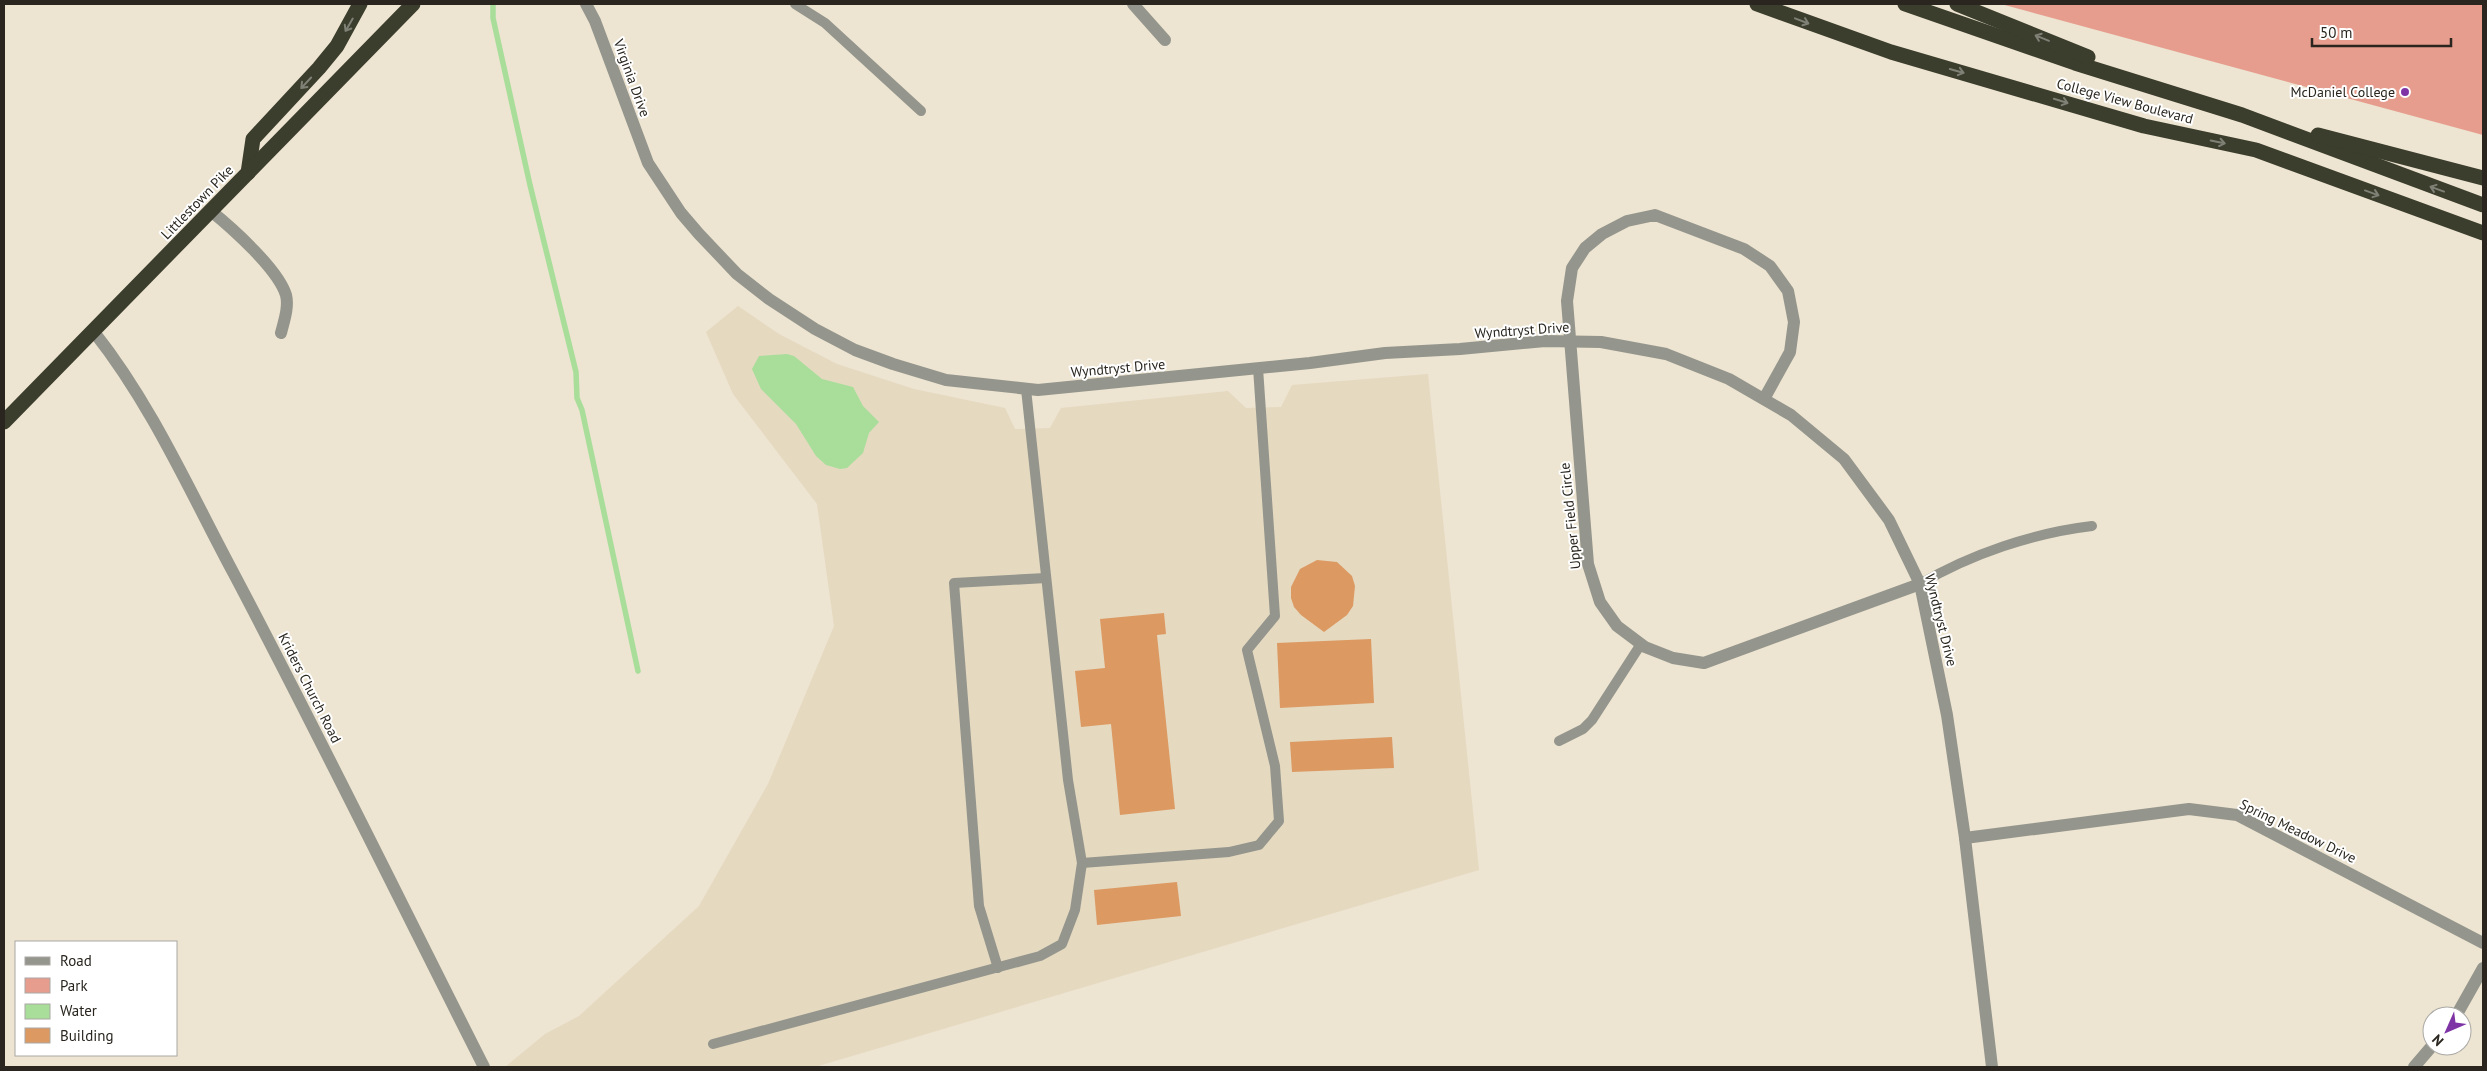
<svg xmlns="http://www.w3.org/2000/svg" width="2487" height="1071" font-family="'PT Sans',sans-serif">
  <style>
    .built { fill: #e5d9c0 }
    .green { fill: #e69d8e }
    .water { fill: #a8de9a }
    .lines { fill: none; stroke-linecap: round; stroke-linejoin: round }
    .stream { stroke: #a8de9a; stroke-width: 5.5 }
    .building { fill: #dc9962 }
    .lane { stroke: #94958c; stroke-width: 10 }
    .street { stroke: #94958c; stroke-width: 12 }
    .highway { stroke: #3b3d2d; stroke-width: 15 }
    .oneway { stroke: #808176 }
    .poi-dot { fill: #7f34a6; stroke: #fff; stroke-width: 2 }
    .labels { text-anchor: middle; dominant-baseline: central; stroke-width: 4; stroke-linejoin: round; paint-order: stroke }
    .street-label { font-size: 14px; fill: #2a261f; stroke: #fff }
    .poi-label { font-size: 14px; fill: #2a261f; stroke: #fff; text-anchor: end }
  </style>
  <rect width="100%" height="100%" fill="#ede4d1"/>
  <path class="built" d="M738,306L779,334L837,364L914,389L1005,408L1015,429L1050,428L1061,408L1228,391L1246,408L1281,407L1292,385L1428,374L1479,870L815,1067H505L545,1034L579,1016L699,906L768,784L834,626L817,504L733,394L706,332Z"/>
  <path class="green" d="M2001,4H2483V135Z"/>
  <path class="water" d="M787,354L794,356L822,379L853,387L863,406L879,422L869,433L863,453L847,468L840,469L826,465L816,456L796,424L761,389L752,369L759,356Z"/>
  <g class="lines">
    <path class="stream" d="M493,4V18L530,185L576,372L577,398L582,410L638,671"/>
  </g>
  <g class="building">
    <path d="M1317,560L1337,562L1352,576L1355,586L1353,606L1347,615L1324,632L1301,615L1294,607L1291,598V587L1300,569Z"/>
    <path d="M1164,613L1166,634L1157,635L1175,809L1120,815L1111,724L1081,727L1075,671L1105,668L1100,619Z"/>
    <path d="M1371,639L1374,703L1280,708L1277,643Z"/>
    <path d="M1392,737L1394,768L1292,772L1290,742Z"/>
    <path d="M1177,882L1181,916L1097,925L1094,890Z"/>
  </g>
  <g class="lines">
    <g class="lane">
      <path d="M795,4L825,23L921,111"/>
      <path d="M1026,389L1068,780L1082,863L1229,852L1259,845L1279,821L1275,766L1247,650L1275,616L1258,368"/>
      <path d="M1920,584C1971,554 2033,533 2092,526"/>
      <path d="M1559,741L1583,729L1592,720L1641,644"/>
      <path d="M998,968L979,906L954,583L1046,578"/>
      <path d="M713,1044L1040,956L1062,944L1075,910L1082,863"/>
    </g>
    <g class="street">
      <path d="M586,4L595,21L648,163L681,213L699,234L737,274L769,299L815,329L855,350L893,364L946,380L1038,390L1310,363L1385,353L1460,349L1545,341L1601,342L1666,354L1729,379L1791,415L1844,459L1889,520L1920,584L1947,715L1965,838L1992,1067"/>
      <path d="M1133,4L1165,40"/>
      <path d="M211,211C232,228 278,269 286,295C289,307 284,321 281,333"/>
      <path d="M94,332C152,405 190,492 234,574C320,737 401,903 484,1067"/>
      <path d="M1764,399L1790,352L1794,322L1788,291L1770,266L1744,249L1655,215L1627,221L1602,234L1585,248L1572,268L1567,301L1588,564L1600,602L1617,626L1645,647L1673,658L1704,663L1920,584"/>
      <path d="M1965,838L2189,809L2237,815L2483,943"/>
      <path d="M2456,1016L2483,968"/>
      <path d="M2414,1067L2432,1046"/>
    </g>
    <g class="highway">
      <path d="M1757,4L1891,52L2144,126L2256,150L2483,233"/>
      <path d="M1905,4L2075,63L2242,115L2483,205"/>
      <path d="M1957,4L2088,57"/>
      <path d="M2318,135L2483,178"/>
      <path d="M248,173L253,139L319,68L337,46L360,4"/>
      <path d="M4,422L413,4"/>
    </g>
  </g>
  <defs><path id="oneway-shaft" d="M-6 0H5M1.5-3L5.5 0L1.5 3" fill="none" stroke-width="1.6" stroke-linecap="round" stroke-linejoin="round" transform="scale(1.25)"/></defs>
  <g class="oneway">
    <use href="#oneway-shaft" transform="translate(1802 21) rotate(21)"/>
    <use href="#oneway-shaft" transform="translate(349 25) rotate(120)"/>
    <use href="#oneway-shaft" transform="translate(2042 38) rotate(-158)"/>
    <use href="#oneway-shaft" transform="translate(1957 71) rotate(16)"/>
    <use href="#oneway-shaft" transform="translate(306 83) rotate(133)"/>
    <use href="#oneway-shaft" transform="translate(2061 101) rotate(17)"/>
    <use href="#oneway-shaft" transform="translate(2218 142) rotate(12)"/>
    <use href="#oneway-shaft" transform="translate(2437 189) rotate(-160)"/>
    <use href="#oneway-shaft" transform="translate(2372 193) rotate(20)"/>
  </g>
  <circle class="poi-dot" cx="2405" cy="92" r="5"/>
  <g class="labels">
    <g class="street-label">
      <text transform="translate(632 78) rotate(70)">Virginia Drive</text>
      <text transform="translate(2125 101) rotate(15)">College View Boulevard</text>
      <text transform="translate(197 202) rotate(-46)">Littlestown Pike</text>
      <text transform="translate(1522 330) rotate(-4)">Wyndtryst Drive</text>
      <text transform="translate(1118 368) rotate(-5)">Wyndtryst Drive</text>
      <text transform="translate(1570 516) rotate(-96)">Upper Field Circle</text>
      <text transform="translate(1941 620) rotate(76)">Wyndtryst Drive</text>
      <text transform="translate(310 688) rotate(63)">Kriders Church Road</text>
      <text transform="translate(2298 831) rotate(26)">Spring Meadow Drive</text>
    </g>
    <g class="poi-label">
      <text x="2395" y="92">McDaniel College</text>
    </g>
  </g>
  <rect width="2487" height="1071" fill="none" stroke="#2a261f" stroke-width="10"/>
  <rect x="15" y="941" width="162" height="115" fill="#ffffff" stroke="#aaa8a5"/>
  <rect x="25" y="957" width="25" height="8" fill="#94958c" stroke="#aaa8a5"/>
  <text x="60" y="966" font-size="15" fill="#2a261f">Road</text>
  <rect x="25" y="978" width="25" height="15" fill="#e69d8e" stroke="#aaa8a5"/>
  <text x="60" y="991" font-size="15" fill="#2a261f">Park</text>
  <rect x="25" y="1004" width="25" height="15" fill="#a8de9a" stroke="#aaa8a5"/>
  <text x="60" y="1016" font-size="15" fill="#2a261f">Water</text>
  <rect x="25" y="1028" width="25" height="15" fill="#dc9962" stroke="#aaa8a5"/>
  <text x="60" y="1041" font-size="15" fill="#2a261f">Building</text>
  <g transform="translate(2447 1031) rotate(225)"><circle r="24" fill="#ffffff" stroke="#aaa8a5"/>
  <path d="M0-4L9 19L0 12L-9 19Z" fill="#7f34a6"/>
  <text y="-8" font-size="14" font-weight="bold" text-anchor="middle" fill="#2a261f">N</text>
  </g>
  <path d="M2312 38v8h139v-8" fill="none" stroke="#2a261f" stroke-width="2.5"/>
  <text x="2320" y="38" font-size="15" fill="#2a261f" stroke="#ffffff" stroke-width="4" paint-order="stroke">50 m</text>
</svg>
